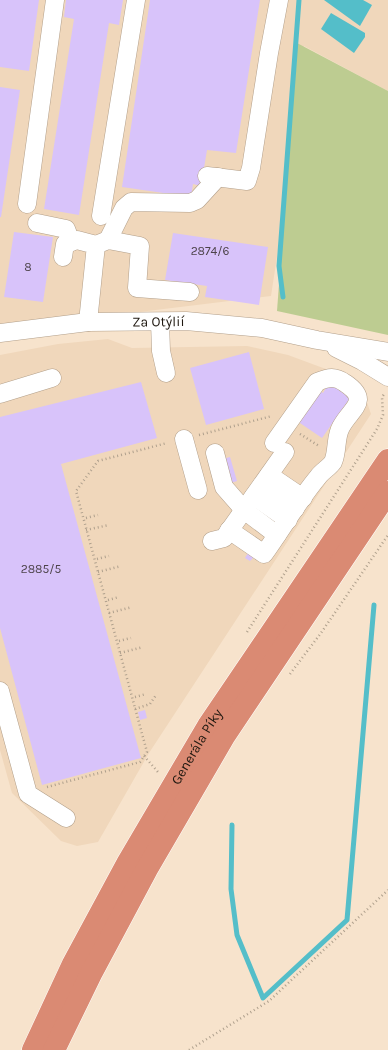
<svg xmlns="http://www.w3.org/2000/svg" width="388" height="1050" font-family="Karla,sans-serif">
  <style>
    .built { fill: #f0d7bb }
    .green { fill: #bdcc91 }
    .water { fill: #54bec9 }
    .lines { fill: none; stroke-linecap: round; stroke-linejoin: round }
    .stream { stroke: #54bec9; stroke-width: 5 }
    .building { fill: #d8c3fa }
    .minor-casing { stroke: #b29f8a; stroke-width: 19 }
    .highway-casing { stroke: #fff; stroke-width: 23 }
    .path { stroke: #afa08d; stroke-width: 2.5; stroke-dasharray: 1 3; stroke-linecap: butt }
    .minor { stroke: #fff; stroke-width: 18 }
    .highway { stroke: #da8a73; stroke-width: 22 }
    .labels { text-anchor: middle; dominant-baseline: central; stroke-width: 3.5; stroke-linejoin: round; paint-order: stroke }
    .number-label { font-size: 12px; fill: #4d434a }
    .street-label { font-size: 14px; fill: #1f1810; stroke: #f7e3cc }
  </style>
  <rect width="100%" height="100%" fill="#f7e3cc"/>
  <g class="built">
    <path d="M0,0H388V91L304,46L285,204L271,296L0,329Z"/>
    <path d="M108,339L132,348L247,346L288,355L342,375L362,388L371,414L149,753L98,842L77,846L61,841L12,793L0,750V355L58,344Z"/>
  </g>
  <path class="green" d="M297,43L388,91V335L277,311Z"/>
  <g class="water">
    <path d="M324,0H363L372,5L360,26Z"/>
    <path d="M331,13L365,33V37L354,53L321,29Z"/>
  </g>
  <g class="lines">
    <g class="stream">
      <path d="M283,297L279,266L299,0"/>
      <path d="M232,825L231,889L237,935L263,998L347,920L374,605"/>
    </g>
  </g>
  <g class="building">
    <path d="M0,0H39L29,71L0,67Z"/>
    <path d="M66,0H123L119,25L109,23L79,215L44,209L74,19L64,17Z"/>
    <path d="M150,0H260L236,153L207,150L201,186L193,184L191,197L122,187Z"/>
    <path d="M0,87L20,90L1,217H0Z"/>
    <path d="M14,232L53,237L43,302L4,297Z"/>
    <path d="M173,233L268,247L259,305L205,297L207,286L165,280Z"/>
    <path d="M249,352L264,409L206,425L190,368Z"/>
    <path d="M141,382L157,438L61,464L141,758L42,785L0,628V417Z"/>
    <path d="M329,383L350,398L322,438L297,421L319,390L323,393Z"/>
    <path d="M230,457L237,481L219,487L212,462Z"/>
    <path d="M248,553L254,557L250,561L245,558Z"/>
    <path d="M145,710L147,718L140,720L138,712Z"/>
  </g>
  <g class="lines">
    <g class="minor-casing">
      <g id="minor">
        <path d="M207,176L247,181L251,168L269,53L279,0"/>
        <path d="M27,204L55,0"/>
        <path d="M101,216L136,0"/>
        <path d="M37,223L66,229L71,242"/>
        <path d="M108,240L124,208L131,202L190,203L197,200L218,177"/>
        <path d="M96,245L108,240L140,246L137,288L190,292"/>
        <path d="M63,257L65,244L77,240L96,245L88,322"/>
        <path d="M160,322L161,351L166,373"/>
        <path id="s1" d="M0,333L88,322L186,321L262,328L317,340L388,352"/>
        <path d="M336,348L362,361L388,377"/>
        <path d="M0,394L52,378"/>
        <path d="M184,439L198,490"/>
        <path d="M215,453L224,487L244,510L277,535"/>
        <path d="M269,475L303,498"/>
        <path d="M262,485L295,509"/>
        <path d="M254,496L288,520"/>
        <path d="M229,530L264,554C282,529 298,501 318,477C322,471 329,468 333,462C338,451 335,437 341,427C350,409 372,401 345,383C335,376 329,377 317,382L274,443"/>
        <path d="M212,541L224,538L285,452"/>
        <path d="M0,691L28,794L66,818"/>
      </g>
    </g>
    <g class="highway-casing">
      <g id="highway">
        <path id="s2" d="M33,1050L73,964L128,862L208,726L388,460"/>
        <path d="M54,1050L92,972L147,869L225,735L388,492"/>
      </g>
    </g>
    <g class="path">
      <path d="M300,434L319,446"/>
      <path d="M199,435L272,416"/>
      <path d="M86,518L98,515"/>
      <path d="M86,530L109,525"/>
      <path d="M97,559L109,556"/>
      <path d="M98,572L121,566"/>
      <path d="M108,600L119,597"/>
      <path d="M109,613L132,607"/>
      <path d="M247,632L377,429L383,415L382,397L385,393"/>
      <path d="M119,641L131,638"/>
      <path d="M120,653L143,647"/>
      <path d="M290,674L321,633L388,535"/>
      <path d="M135,697L146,694"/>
      <path d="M135,709L150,704L156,695"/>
      <path d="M144,756L158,772"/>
      <path d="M47,787L140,762L147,752L76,491L98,461L167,443"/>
      <path d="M189,1050L269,1001L388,890"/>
    </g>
    <use href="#minor" class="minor"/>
    <use href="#highway" class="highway"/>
  </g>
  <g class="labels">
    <g class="number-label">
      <text x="210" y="251">2874/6</text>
      <text x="28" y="267">8</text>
      <text x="41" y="569">2885/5</text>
    </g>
    <g class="street-label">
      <text stroke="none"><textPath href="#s1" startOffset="159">Za Otýlií</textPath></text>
      <text stroke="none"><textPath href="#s2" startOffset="345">Generála Píky</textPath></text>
    </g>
  </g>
</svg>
